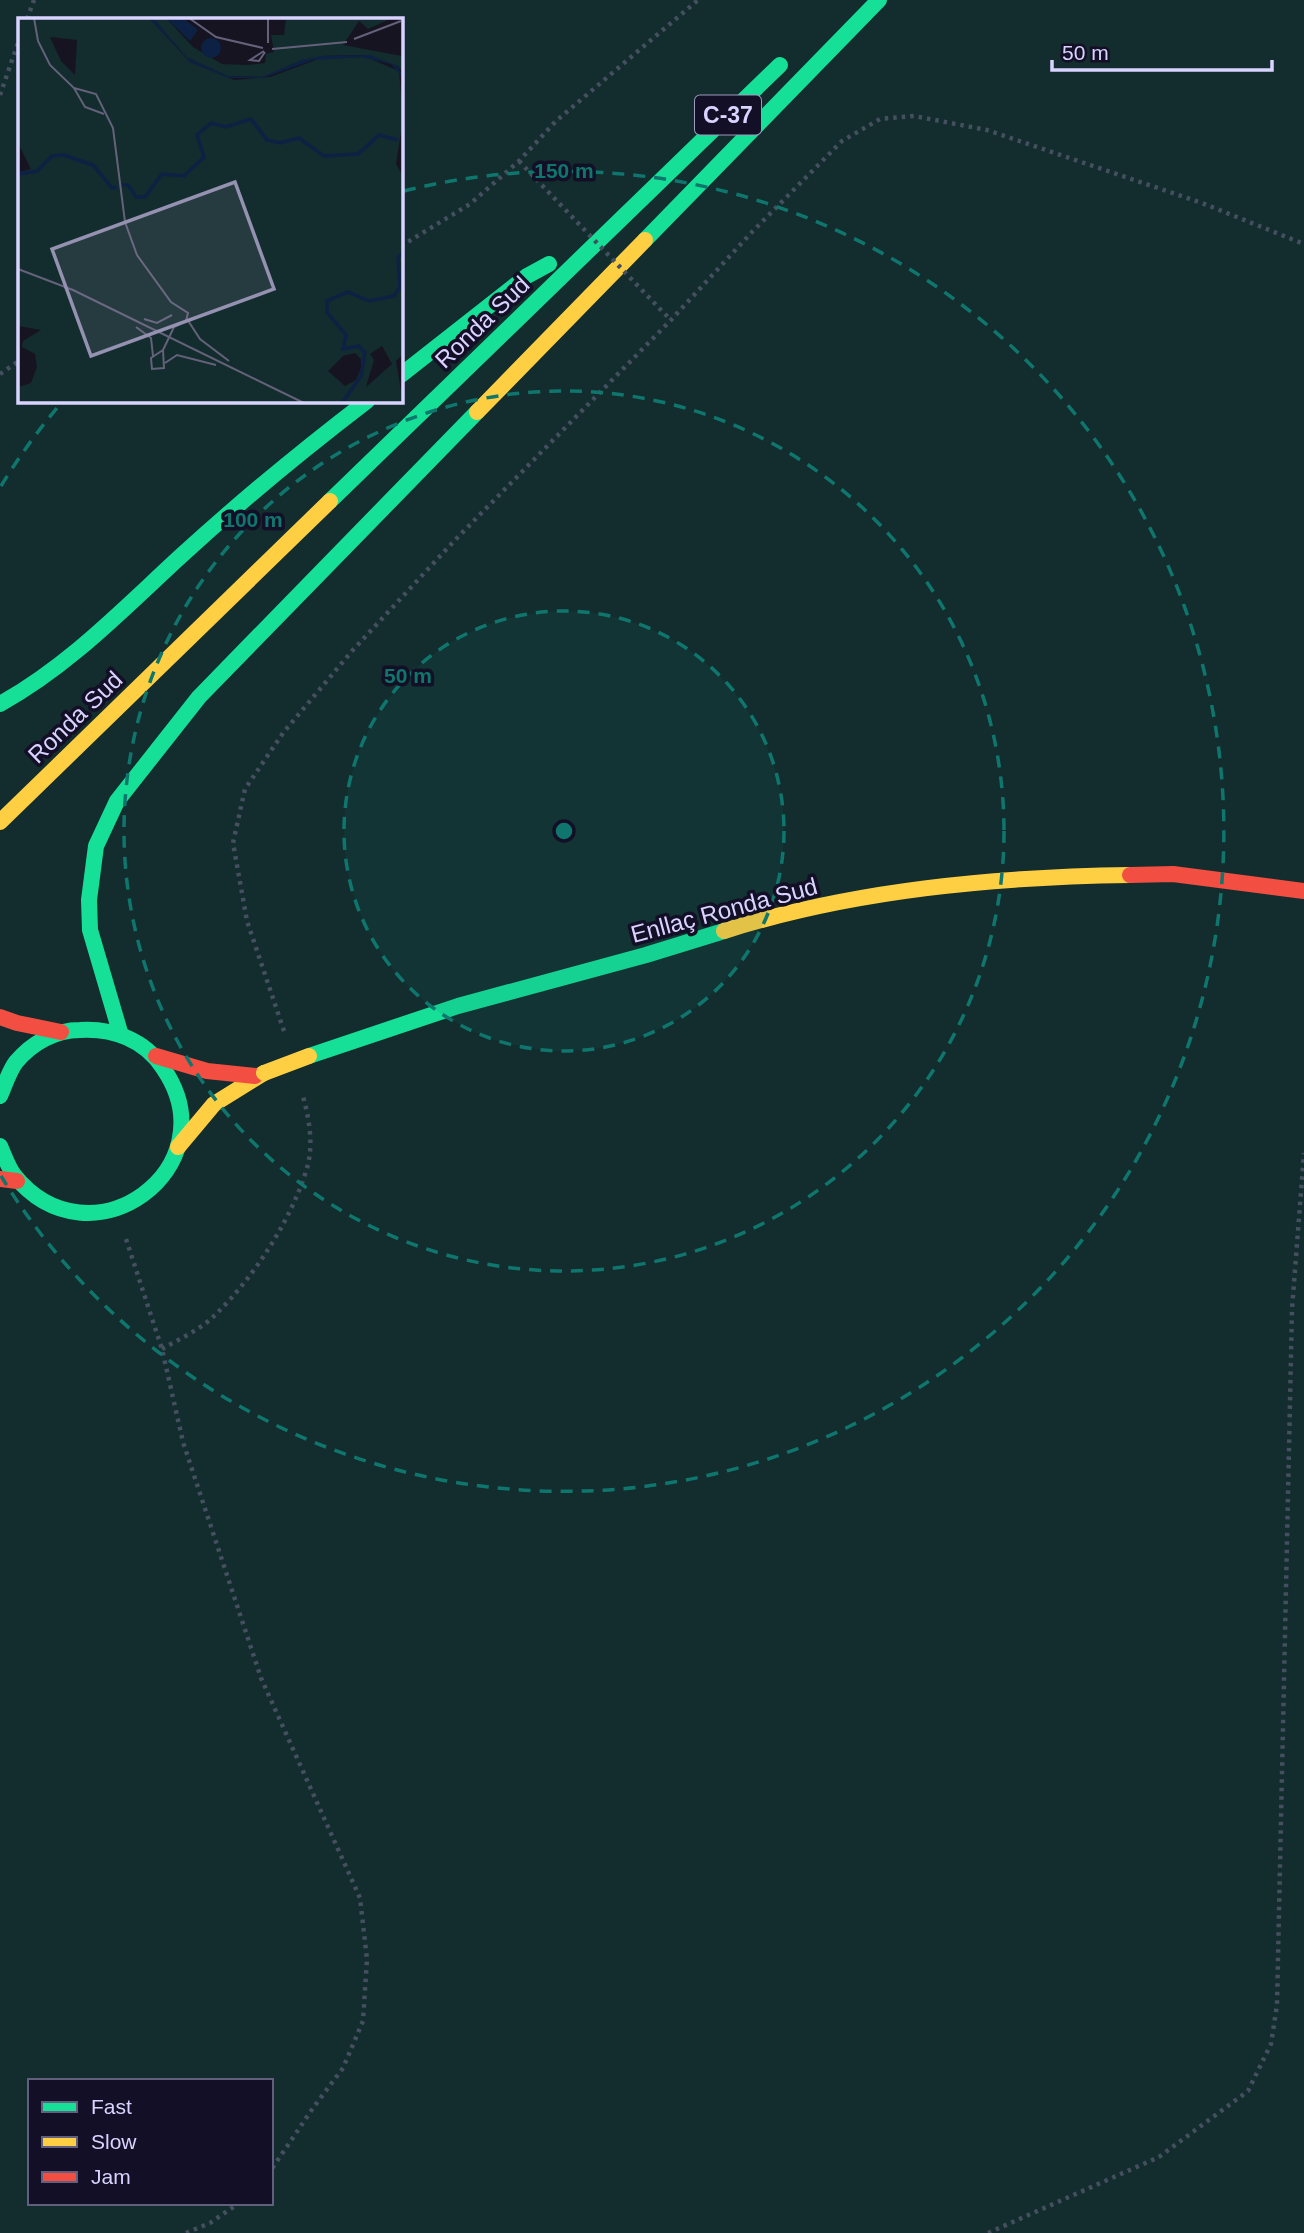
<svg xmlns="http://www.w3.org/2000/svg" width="1304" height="2233" font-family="Helvetica,sans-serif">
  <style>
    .green { fill: #132c2d; fill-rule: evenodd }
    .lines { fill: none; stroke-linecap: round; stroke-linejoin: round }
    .path { stroke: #44505f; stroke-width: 4.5; stroke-dasharray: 3.5 5; stroke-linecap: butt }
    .fast { stroke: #16e098; stroke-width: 16 }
    .slow { stroke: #ffcf43; stroke-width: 16 }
    .jam { stroke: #f24e42; stroke-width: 16 }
    .path-bridge { stroke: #44505f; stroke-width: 4.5; stroke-dasharray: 3.5 5; stroke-linecap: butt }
    .slow-bridge { stroke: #ffcf43; stroke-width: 16 }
    .ring { fill: none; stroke: #0f766e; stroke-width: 3.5; stroke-dasharray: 12 9 }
    .labels { text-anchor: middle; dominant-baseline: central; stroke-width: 7; stroke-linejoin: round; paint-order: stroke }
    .shield { fill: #130f26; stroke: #9e99be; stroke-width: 2 }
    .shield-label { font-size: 23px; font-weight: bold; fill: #d9d4ff }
    .street-label { font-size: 24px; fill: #d9d4ff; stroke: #130f26 }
    .inset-river { fill: none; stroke: #0d2144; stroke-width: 3.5 }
    .inset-road { fill: none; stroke: #64617a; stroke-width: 2 }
    .view { fill: #9591b1; fill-opacity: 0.15; stroke: #9591b1; stroke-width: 3.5 }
    .inset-edge { fill: none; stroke: #d9d4ff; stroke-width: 3.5 }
    .centre { fill: #0f766e; stroke: #130f26; stroke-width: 3.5 }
    .ring-label { font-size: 21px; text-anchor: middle; font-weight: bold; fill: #0f766e; stroke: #130f26; stroke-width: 7; stroke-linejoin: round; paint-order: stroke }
  </style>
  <rect width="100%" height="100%" fill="#161421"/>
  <path class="green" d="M0,0H1304V2233H0ZM19,19H401V401H19ZM30,2081H271V2203H30Z"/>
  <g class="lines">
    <g class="path">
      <path d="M27,19L34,0"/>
      <path d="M0,95L19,40"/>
      <path d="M519,161L536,179"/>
      <path d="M401,246L470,204L519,161L556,121L698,0"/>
      <path d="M659,308L671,320"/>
      <path d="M0,374L19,361"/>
      <path d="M284,1031L247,921L233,843L245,789L283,733L352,651L455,540L671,320L752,232L842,141L880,119L914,116L987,130L1202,203L1304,244"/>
      <path d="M126,1239L162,1349L183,1442L261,1678L360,1898L367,1959L363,2021L343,2068L313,2108L271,2170"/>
      <path d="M162,1349C179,1339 202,1329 216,1314C254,1277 292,1219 307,1168C314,1144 309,1117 302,1093"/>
      <path d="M186,2233L210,2223L239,2203"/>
      <path d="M988,2233L1159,2157L1248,2091L1271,2044L1277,2005L1292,1309L1304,1153"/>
    </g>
    <g class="fast">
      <path d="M645,240L879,0"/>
      <path d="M401,375L527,276L549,264"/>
      <path d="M330,501L780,65"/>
      <path d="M0,704C70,665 123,609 182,555C241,501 303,450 367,401"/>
      <path d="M120,1032L90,930L89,900L96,846L117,801L199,697L477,412"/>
      <path d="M309,1056L458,1006L646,955L724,931"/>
      <path d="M0,1096C5,1085 9,1071 16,1062C32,1043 55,1030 80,1030C113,1028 145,1040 163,1068C232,1168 90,1270 14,1175C8,1167 4,1155 0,1146"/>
    </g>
    <g class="slow">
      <path d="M477,412L645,240"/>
      <path d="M0,822L330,501"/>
      <path d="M724,931C854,890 994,877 1130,875"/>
      <path d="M178,1147L214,1104L264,1073"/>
    </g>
    <g class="jam">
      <path d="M1130,875L1173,874L1304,891"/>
      <path d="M0,1017L17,1023L61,1032"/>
      <path d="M156,1056L207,1071L255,1076"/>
      <path d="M0,1179L17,1181"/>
    </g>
    <path class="path-bridge" d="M536,179L659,308"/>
    <path class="slow-bridge" d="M264,1073L309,1056"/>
  </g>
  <circle cx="564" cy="831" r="220" fill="#0f766e" fill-opacity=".12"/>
  <g class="ring">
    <circle cx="564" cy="831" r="220"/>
    <circle cx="564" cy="831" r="440"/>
    <path d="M1 486A660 660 0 0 1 62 402M404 191A660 660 0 1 1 1 1176"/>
  </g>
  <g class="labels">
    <rect class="shield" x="695" y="95.5" width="66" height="39" rx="5"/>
    <g class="shield-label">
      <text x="728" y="115">C-37</text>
    </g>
    <g class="street-label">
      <text transform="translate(482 322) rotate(-44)">Ronda Sud</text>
      <text transform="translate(75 717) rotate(-44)">Ronda Sud</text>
      <text transform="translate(724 910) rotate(-15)">Enllaç Ronda Sud</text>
    </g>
  </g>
  <g transform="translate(18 18)">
    <rect width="385" height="385" fill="#161421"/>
    <path d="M0,0H131L172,44L216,62L252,59L303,40L348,39L381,53L385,101L378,146L385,158V336L378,343L385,385H0V369L13,365L19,349L17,336L4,329L5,323L23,312L0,308V154L13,151L0,125ZM32,19L59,22L57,57L43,43ZM364,328L374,346L348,369L356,342L352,336ZM337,335L343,341V350L338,362L327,368L310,353L325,338ZM135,0H148L175,29L204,46L229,47L247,45L248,36L256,34L253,17H266L268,0H374L350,11L341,3L325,27L384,38L385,55L380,48L342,37L304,38L244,59L209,58L168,39Z" fill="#132c2d" fill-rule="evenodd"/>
    <path d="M131,0L137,2L168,39L209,58L244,59L284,42L304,38L352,37L380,48L385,60L373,46L343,39L295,42L245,60H210L172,44ZM165,0L180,12L172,23L150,2ZM183 30a10 10 0 1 1 20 0a10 10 0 1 1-20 0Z" fill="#0d2144"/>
    <path class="inset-river" d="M0,156L19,153L34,138L46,137L75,147L94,170L99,169M104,167H110L118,179H127L144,156L166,158L186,139L179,117L193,105L208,109L233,101L249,122L262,125L281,120L306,138L340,136L361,117L380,122M324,385L343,358L347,335L341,328L325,331L328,317L309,294V283L330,274L351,283L376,278L382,269L380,240L385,234"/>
    <path class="inset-road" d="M16,0L20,23L32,47L56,70L67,89L86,96M171,0L198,19L245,30M250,0V25M336,21L383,3M254,31L329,24M246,33L232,42L241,43L247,34M56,70L78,76L95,110L107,204L119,237L153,284L170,295L168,303L156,309L145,332L146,350L134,351L133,340L145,332M0,251L55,272L286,385M126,301L139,305L154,297M169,301L182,321L211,343M118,309L133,320L135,338M147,345L159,337L198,347"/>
    <path class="view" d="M217,164L256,271L73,338L34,231Z"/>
    <rect width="385" height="385" class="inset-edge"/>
  </g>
  <circle cx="564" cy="831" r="10" class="centre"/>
  <g class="ring-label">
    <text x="564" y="178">150 m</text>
    <text x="253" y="527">100 m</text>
    <text x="408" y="683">50 m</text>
  </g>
  <rect x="28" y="2079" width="245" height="126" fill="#130f26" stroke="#625e7d" stroke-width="2"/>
  <rect x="42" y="2102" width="35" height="10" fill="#16e098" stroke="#625e7d" stroke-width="2"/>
  <text x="91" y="2114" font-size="21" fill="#d9d4ff">Fast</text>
  <rect x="42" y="2137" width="35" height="10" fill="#ffcf43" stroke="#625e7d" stroke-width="2"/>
  <text x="91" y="2149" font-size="21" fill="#d9d4ff">Slow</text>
  <rect x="42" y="2172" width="35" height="10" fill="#f24e42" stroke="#625e7d" stroke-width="2"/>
  <text x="91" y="2184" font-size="21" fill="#d9d4ff">Jam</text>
  <path d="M1052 60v10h220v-10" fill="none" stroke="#d9d4ff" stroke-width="3.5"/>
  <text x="1062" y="60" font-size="21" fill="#d9d4ff" stroke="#130f26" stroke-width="5" paint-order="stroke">50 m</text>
</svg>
